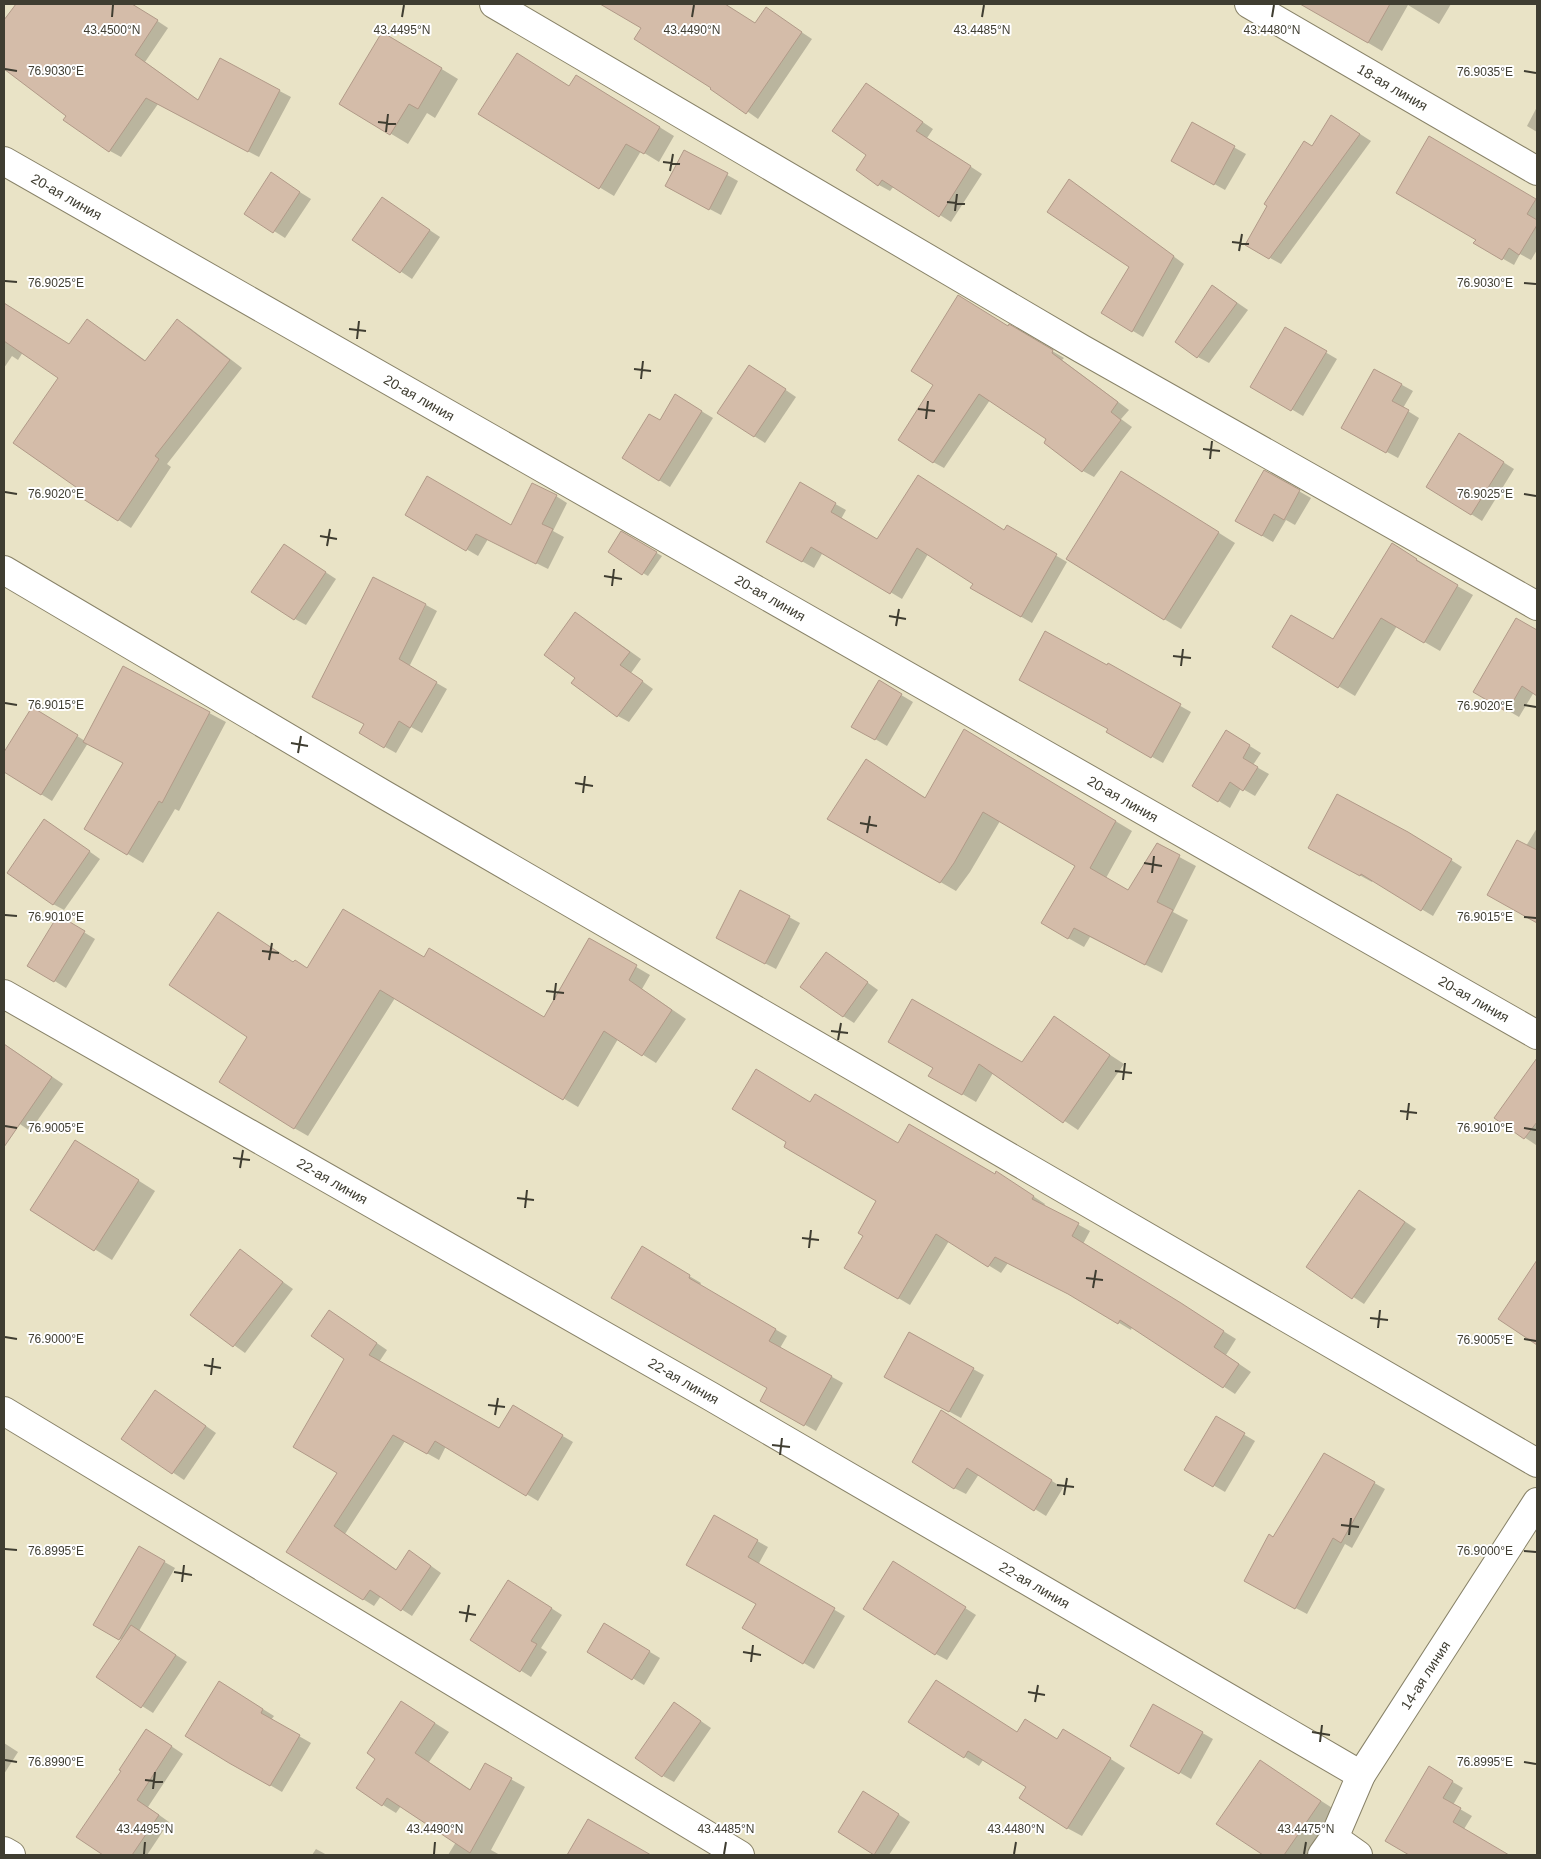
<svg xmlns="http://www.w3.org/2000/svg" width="1541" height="1859" font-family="Arial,sans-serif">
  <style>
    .shadow { fill: #0003 }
    .building { fill: #d4bca9; stroke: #b19a88 }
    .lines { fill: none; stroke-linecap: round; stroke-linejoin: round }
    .street-casing { stroke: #888268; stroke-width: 30 }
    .street { stroke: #fff; stroke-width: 28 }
    .ticks { fill: none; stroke: #3f3d31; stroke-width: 2 }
    .labels { text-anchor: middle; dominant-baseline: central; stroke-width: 4; stroke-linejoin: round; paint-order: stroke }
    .street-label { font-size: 14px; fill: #3f3d31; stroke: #fff }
    .ticks-label { font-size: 12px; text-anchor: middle; fill: #3f3d31; stroke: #fff; stroke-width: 4; stroke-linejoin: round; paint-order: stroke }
  </style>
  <rect width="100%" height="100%" fill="#e9e3c6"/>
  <g class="shadow">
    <path d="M18,4H26L47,19L58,4H132L168,28L145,62L199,101L221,60L291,97L259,157L158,104L121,157L110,151L67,116L4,67V22Z"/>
    <path d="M603,4H724L756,24L777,16L812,39L758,119L713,87L643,28Z"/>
    <path d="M1302,4H1451L1439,24L1408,5L1382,51Z"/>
    <path d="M399,43L458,79L435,118L427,113L408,144L340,103Z"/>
    <path d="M591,85L674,136L659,162L641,151L614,196L599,187L570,87Z"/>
    <path d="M877,91L933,129L927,138L982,174L951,222L894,186L890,191L879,185Z"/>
    <path d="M1537,107V132L1527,126Z"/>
    <path d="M1343,123L1371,141L1281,264L1246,245L1312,147Z"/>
    <path d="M1192,124L1246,154L1225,190L1172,160Z"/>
    <path d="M1430,138L1537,201V250L1531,260L1520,254L1514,265L1475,243L1477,239Z"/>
    <path d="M684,151L738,181L721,215L677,192Z"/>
    <path d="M282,181L311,199L285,238L246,213Z"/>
    <path d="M1080,187L1184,264L1143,337L1103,313L1131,266Z"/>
    <path d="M383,199L440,237L412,279L354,240Z"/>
    <path d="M1213,286L1248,310L1209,363L1198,357Z"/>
    <path d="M4,303L70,345L100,328L146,361L178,321L190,328L242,368L167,464L171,467L131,528L82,496L85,492L60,378L23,352L18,360L12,356L4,368Z"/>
    <path d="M1010,326L1064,358L1062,360L1129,410L1121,419L1132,427L1094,477L1083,471L1048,439L990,400L944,468L933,462L935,384Z"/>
    <path d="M1286,329L1337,359L1303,416L1252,386Z"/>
    <path d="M1375,370L1413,391L1403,408L1419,418L1398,458L1343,428Z"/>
    <path d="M761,373L796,397L765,443L754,436Z"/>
    <path d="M676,396L713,418L670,487L659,480L660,422Z"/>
    <path d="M1470,441L1514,469L1482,521L1471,514Z"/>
    <path d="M1265,472L1311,498L1295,525L1286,520L1273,542L1237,521Z"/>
    <path d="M1138,482L1235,543L1181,629L1164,619Z"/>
    <path d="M800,484L846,510L841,519L878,541L1005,531L1007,527L1067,562L1032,623L972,588L974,583L928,554L902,599L823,552L814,568L768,542Z"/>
    <path d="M556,496L567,503L553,531L564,537L548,569L488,539L478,556L407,514L512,526Z"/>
    <path d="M622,533L662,556L648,576L643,573Z"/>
    <path d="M295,552L336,579L306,625L295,619Z"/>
    <path d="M1408,554L1432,569L1431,571L1473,595L1440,651L1397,626L1355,696L1273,647L1334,640Z"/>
    <path d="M426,605L437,611L409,667L447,689L422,733L411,727L396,753L360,733Z"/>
    <path d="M1516,619L1537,631V694L1534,692L1519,717L1475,691Z"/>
    <path d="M586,620L641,659L631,673L653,689L629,722L618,716L576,677Z"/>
    <path d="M1108,665L1191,712L1163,763L1108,732L1110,728Z"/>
    <path d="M123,667L226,722L179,811L175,809L143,863L86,829L124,763L88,743L52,801L4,771V755L33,708L85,741Z"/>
    <path d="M879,682L913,702L887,746L853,726Z"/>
    <path d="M1237,738L1261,753L1253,765L1269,774L1255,796L1241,788L1230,808L1198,788Z"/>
    <path d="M981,740L1132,831L1106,878L1129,891L1157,845L1196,866L1173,912L1188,920L1162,973L1090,937L1084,947L1068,938L1077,865L1000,821L970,872L956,891L829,818L882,770L926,798Z"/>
    <path d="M55,827L100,859L64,910L53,904Z"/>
    <path d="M1537,828V922L1489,895L1526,846Z"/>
    <path d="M1421,841L1462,867L1433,916L1373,880L1372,882L1321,854Z"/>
    <path d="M59,917L95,939L66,988L29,965Z"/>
    <path d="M789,917L800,923L776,969L728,944Z"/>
    <path d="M590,940L650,975L642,989L686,1019L656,1063L618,1039L578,1107L395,998L308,1136L294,1128V963L308,969L424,959L545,1019Z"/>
    <path d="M826,953L878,990L854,1023L843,1016Z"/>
    <path d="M1054,1018L1124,1064L1078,1130L993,1073L976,1102L930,1075L935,1067L890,1042L1023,1064Z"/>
    <path d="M4,1044L63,1084L30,1131L4,1113Z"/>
    <path d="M1535,1063L1537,1064L1536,1145L1496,1118Z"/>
    <path d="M811,1103L898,1144L1009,1180L1045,1204L1044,1206L1090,1231L1083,1244L1236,1339L1226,1355L1251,1372L1235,1394L1132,1327L1131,1330L1078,1298L1008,1263L1001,1273L949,1241L910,1305L846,1267L865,1235L878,1201Z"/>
    <path d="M76,1141L155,1191L112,1260L32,1210Z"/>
    <path d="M1371,1198L1416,1229L1364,1304L1308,1267Z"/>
    <path d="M642,1248L701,1283L699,1286L787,1336L780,1348L843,1383L816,1431L761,1400L768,1388Z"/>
    <path d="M240,1251L293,1289L245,1353L192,1315Z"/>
    <path d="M1535,1265L1537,1266V1344L1499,1318Z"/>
    <path d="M340,1318L387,1350L379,1362L500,1430L513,1407L573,1442L538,1501L446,1446L439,1460L405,1441L345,1534L397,1570L420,1558L441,1573L412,1616L381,1596L374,1606L288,1552L339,1472L346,1358Z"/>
    <path d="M909,1334L984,1375L961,1418L897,1383Z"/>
    <path d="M166,1398L216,1433L184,1480L123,1439Z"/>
    <path d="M953,1418L1063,1488L1046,1516L979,1474L966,1494L954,1488Z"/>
    <path d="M1216,1418L1255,1441L1225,1492L1186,1469Z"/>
    <path d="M1325,1455L1385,1489L1352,1548L1345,1544L1307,1614L1256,1587L1274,1538Z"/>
    <path d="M714,1517L768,1547L758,1565L845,1616L814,1669L744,1628L758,1604Z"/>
    <path d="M140,1548L175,1568L139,1631L187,1662L153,1713L142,1706L122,1640L95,1625Z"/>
    <path d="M904,1569L976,1615L947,1660L936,1654Z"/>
    <path d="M520,1588L562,1615L541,1648L547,1652L531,1677L520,1670Z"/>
    <path d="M605,1625L660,1658L644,1685L588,1651Z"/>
    <path d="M231,1689L274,1716L271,1720L311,1743L282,1792L230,1762Z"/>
    <path d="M402,1702L449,1732L429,1762L471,1790L485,1765L525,1787L491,1850L500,1855H448L456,1842L401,1806L396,1813L383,1805L377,1759Z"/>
    <path d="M1154,1705L1213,1739L1191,1779L1132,1745Z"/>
    <path d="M685,1710L711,1728L674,1782L663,1776Z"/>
    <path d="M910,1722L1017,1733L1058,1740L1079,1739L1125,1768L1082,1836L1067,1828L1027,1787L983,1760L979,1766Z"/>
    <path d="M147,1730L183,1754L148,1807L169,1822L147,1855H106L78,1837L122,1771Z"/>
    <path d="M4,1743L18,1752L4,1774Z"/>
    <path d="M1260,1762L1337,1811L1307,1855H1265L1218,1824Z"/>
    <path d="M1429,1768L1463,1788L1453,1805L1472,1816L1464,1829L1507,1855H1412L1387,1841Z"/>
    <path d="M875,1799L910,1822L889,1855H877L839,1832Z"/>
    <path d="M589,1821L649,1855H569Z"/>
    <path d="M316,1849L327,1855H312Z"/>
  </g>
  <g class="building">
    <path d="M16,4H132L158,20L135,55L198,100L220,58L280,90L248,152L146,98L109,152L63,120L66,116L4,69V20Z"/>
    <path d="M600,4H725L755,23L766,7L802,32L746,114L710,89L711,88L634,39L641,28Z"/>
    <path d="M1300,4H1390L1368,43Z"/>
    <path d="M382,32L442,68L418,109L409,104L390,135L339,104Z"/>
    <path d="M517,53L569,86L576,75L660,127L644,154L626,144L599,189L478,114Z"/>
    <path d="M866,83L923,122L916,131L971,166L939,217L882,180L878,186L856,170L866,155L832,131Z"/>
    <path d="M1331,115L1360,134L1269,259L1245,245L1267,206L1264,204L1304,141L1312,146Z"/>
    <path d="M1192,122L1235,146L1214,185L1171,161Z"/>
    <path d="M1429,136L1536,199L1527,214L1537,220V225L1519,255L1509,248L1502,260L1473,243L1476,240L1396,193Z"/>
    <path d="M684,150L728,173L709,210L665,186Z"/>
    <path d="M271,172L300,192L273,233L244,214Z"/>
    <path d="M1069,179L1174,256L1132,332L1101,313L1129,267L1047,212Z"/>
    <path d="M382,197L430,230L400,273L352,240Z"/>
    <path d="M1212,285L1237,303L1197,358L1175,342Z"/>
    <path d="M958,295L1008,326L1009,324L1053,350L1052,353L1118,402L1111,412L1121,420L1082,472L1044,443L1046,439L979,394L933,463L898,440L933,385L911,371Z"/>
    <path d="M4,303L69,344L87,319L145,361L177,319L230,360L155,456L159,459L118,521L80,497L83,492L13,443L58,378L4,341Z"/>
    <path d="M1285,327L1327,351L1291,411L1250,387Z"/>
    <path d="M749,365L786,389L754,437L717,413Z"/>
    <path d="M1374,369L1402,384L1392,401L1409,410L1386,453L1341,428Z"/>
    <path d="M675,394L702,411L659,481L622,458L649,414L660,420Z"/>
    <path d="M1459,433L1504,462L1471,515L1426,487Z"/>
    <path d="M1264,470L1300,490L1284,520L1274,514L1262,536L1235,521Z"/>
    <path d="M1121,471L1219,532L1164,620L1066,559Z"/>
    <path d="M918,475L1004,530L1007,525L1057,554L1021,617L970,588L973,584L917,548L890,594L811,547L802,562L766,542L800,482L836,503L831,512L877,539Z"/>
    <path d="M427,476L511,525L532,483L557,495L542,524L553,529L536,564L476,534L466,551L405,515Z"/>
    <path d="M621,531L657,552L642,575L608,552Z"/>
    <path d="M1392,543L1417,559L1416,560L1458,585L1424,643L1381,618L1338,688L1272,647L1291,615L1333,639Z"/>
    <path d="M284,544L326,572L294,620L251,592Z"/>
    <path d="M373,577L426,604L399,659L437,682L410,728L399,721L384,748L359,733L364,724L312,697Z"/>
    <path d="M575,612L630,652L620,665L643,681L617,717L571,683L575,678L544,655Z"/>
    <path d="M1516,618L1537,630V696L1522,686L1507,712L1473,692Z"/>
    <path d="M1045,631L1107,665L1108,663L1181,704L1151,758L1106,732L1108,729L1019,680Z"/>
    <path d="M123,666L210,712L162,803L159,801L127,855L84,829L123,763L83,742Z"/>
    <path d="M879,680L902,694L875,740L851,727Z"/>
    <path d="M32,707L78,735L41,795L4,772V752Z"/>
    <path d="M964,729L1116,821L1090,868L1128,890L1157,843L1180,855L1157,902L1173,910L1145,965L1074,928L1068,939L1041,923L1075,866L983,812L954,863L940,883L827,819L866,759L925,798Z"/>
    <path d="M1226,730L1250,745L1243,758L1258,767L1243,791L1230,782L1218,802L1192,786Z"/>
    <path d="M1337,794L1408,832L1452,859L1421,911L1361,874L1360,876L1308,848Z"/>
    <path d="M44,819L90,851L53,905L7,873Z"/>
    <path d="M1517,840L1537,850V923L1487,895Z"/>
    <path d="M740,890L790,916L765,964L716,938Z"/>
    <path d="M343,909L424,957L429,948L544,1017L589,938L637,965L629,980L672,1010L642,1056L604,1031L563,1100L380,990L294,1129L219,1082L247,1037L169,985L218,912L293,962L295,960L307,968Z"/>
    <path d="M58,915L85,931L54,982L27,966Z"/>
    <path d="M826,952L868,982L843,1017L800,987Z"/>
    <path d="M912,999L1022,1062L1054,1016L1110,1055L1063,1123L979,1064L962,1095L928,1076L933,1068L888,1042Z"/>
    <path d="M4,1044L52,1077L4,1147Z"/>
    <path d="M1537,1058V1122L1524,1139L1494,1118Z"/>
    <path d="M756,1069L810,1102L815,1094L898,1143L909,1124L995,1174L996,1171L1034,1196L1032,1199L1079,1223L1072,1236L1181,1303L1224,1331L1214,1347L1239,1364L1223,1388L1120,1320L1118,1324L1068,1294L995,1257L988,1267L936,1234L898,1299L844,1268L863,1236L858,1233L876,1201L784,1147L786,1142L732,1109Z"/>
    <path d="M75,1140L139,1180L94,1251L30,1210Z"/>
    <path d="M1359,1190L1405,1222L1352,1299L1306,1267Z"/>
    <path d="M642,1246L690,1275L689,1278L776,1329L769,1341L832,1376L804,1426L760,1401L767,1388L611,1298Z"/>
    <path d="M240,1249L283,1282L233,1347L190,1315Z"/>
    <path d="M1537,1260V1345L1498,1319Z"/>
    <path d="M329,1310L377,1343L369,1355L499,1428L513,1405L563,1435L526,1496L435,1441L427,1454L393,1435L334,1526L396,1570L409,1550L431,1566L401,1611L370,1590L363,1600L286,1552L337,1473L293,1447L344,1359L311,1336Z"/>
    <path d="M909,1332L974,1368L949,1412L884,1377Z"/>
    <path d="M155,1390L206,1426L172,1474L121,1439Z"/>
    <path d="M941,1410L1052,1480L1034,1511L967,1468L954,1489L912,1462Z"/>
    <path d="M1216,1416L1245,1433L1213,1487L1184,1470Z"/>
    <path d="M1324,1453L1375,1482L1341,1543L1333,1538L1295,1609L1244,1581L1269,1534L1273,1537Z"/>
    <path d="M714,1515L758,1540L748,1557L835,1608L803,1664L742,1628L756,1604L686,1565Z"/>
    <path d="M139,1546L165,1561L119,1640L93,1625Z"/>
    <path d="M893,1561L966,1607L935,1655L863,1609Z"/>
    <path d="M508,1580L552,1608L531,1641L537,1644L520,1672L470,1640Z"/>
    <path d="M604,1623L650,1651L632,1680L587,1652Z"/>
    <path d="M131,1625L176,1655L141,1708L96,1677Z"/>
    <path d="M936,1680L1017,1732L1025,1719L1057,1739L1063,1729L1111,1758L1067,1829L1019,1798L1026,1787L968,1751L964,1758L908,1722Z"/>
    <path d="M219,1681L263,1709L261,1713L300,1735L270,1786L229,1763L185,1736Z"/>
    <path d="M401,1701L435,1723L415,1753L470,1790L485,1763L512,1778L470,1853L387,1798L382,1806L356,1788L375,1759L367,1753Z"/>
    <path d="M674,1702L701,1721L662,1777L635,1758Z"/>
    <path d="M1153,1704L1203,1732L1179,1774L1130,1746Z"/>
    <path d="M146,1729L172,1746L137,1800L159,1815L132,1855H103L76,1837L121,1771L119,1770Z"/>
    <path d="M1260,1760L1321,1801L1284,1855H1263L1216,1824Z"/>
    <path d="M1429,1766L1453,1781L1443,1798L1461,1808L1453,1822L1509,1855H1409L1385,1841Z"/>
    <path d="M863,1791L899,1814L874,1855L838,1832Z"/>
    <path d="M588,1819L651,1855H567Z"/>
  </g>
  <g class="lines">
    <g class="street-casing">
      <g id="street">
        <path d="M494,4L1082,349L1537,606"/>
        <path id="s1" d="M1249,4L1537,171"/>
        <path id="s2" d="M4,161L1537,1035"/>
        <path d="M4,570L383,794L1537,1463"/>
        <path id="s3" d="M4,994L710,1396L1361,1775"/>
        <path d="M4,1411L740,1855"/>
        <path d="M1334,1838L1358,1855"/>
        <path d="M4,1851L11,1855"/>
        <path id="s4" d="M1322,1855L1334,1838L1361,1775L1537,1502"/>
      </g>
    </g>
    <use href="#street" class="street"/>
  </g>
  <path class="ticks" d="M112,17L113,5M402,17L404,5M692,17L694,5M982,17L984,5M1272,17L1274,5M5,69L17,71M1524,71L1536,73M378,122L396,124M386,132L388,114M663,162L680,164M670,171L673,154M947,202L965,204M955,211L957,194M1232,242L1249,244M1239,251L1242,234M5,281L17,282M1524,283L1536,284M349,329L366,331M357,339L359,321M634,369L651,371M641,379L643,361M918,409L935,411M926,419L928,401M1203,449L1220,451M1210,459L1212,441M5,492L17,494M1524,494L1536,496M320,536L337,539M327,546L330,529M604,576L622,579M612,586L614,569M889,616L906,619M896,626L899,609M1173,656L1191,658M1181,666L1183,649M5,703L17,705M1524,705L1536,707M291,743L308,746M298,753L301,736M575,783L593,786M583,793L585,776M860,823L877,826M867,833L870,816M1144,863L1162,866M1152,873L1154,856M5,915L17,916M1524,917L1536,918M262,951L279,953M269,960L272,943M546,991L564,993M554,1000L556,983M831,1031L848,1033M838,1040L841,1023M1115,1071L1132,1073M1123,1080L1125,1063M1400,1111L1417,1113M1407,1120L1409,1103M5,1126L17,1128M1524,1128L1536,1130M233,1158L250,1160M240,1168L243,1150M517,1198L534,1200M525,1208L527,1190M802,1238L819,1240M809,1248L811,1230M1086,1278L1103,1280M1093,1288L1096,1270M1370,1318L1388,1320M1378,1328L1380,1310M5,1337L17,1339M1524,1339L1536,1341M204,1365L221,1368M211,1375L213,1358M488,1405L505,1407M495,1415L498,1398M772,1445L790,1447M780,1455L782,1438M1057,1485L1074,1487M1064,1495L1067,1478M1341,1525L1359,1527M1349,1535L1351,1518M5,1549L17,1550M1524,1551L1536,1552M174,1572L192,1575M182,1582L184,1565M459,1612L476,1615M466,1622L469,1605M743,1652L761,1655M751,1662L753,1645M1028,1692L1045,1695M1035,1702L1038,1685M1312,1732L1330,1735M1320,1742L1322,1725M5,1760L17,1762M1524,1762L1536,1764M145,1780L163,1782M153,1789L155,1772M144,1854L145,1842M434,1854L435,1842M724,1854L726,1842M1014,1854L1016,1842M1304,1854L1306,1842"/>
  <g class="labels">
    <g class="street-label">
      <text stroke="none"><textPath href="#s1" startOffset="166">18-ая линия</textPath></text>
      <text stroke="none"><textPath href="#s2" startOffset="72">20-ая линия</textPath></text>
      <text stroke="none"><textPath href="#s2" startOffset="478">20-ая линия</textPath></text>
      <text stroke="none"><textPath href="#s2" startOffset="882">20-ая линия</textPath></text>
      <text stroke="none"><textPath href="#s2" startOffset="1288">20-ая линия</textPath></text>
      <text stroke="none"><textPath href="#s2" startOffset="1692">20-ая линия</textPath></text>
      <text stroke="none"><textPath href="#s3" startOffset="378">22-ая линия</textPath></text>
      <text stroke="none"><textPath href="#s3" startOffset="782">22-ая линия</textPath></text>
      <text stroke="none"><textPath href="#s3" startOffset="1188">22-ая линия</textPath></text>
      <text stroke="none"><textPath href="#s4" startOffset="208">14-ая линия</textPath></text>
    </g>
  </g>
  <g class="ticks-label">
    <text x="112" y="34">43.4500°N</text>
    <text x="402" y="34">43.4495°N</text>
    <text x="692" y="34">43.4490°N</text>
    <text x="982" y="34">43.4485°N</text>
    <text x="1272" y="34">43.4480°N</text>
    <text x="56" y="75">76.9030°E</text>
    <text x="1485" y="76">76.9035°E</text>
    <text x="56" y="287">76.9025°E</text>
    <text x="1485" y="287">76.9030°E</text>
    <text x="56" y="498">76.9020°E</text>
    <text x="1485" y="498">76.9025°E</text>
    <text x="56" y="709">76.9015°E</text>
    <text x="1485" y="710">76.9020°E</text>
    <text x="56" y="921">76.9010°E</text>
    <text x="1485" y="921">76.9015°E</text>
    <text x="56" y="1132">76.9005°E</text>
    <text x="1485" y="1132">76.9010°E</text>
    <text x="56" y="1343">76.9000°E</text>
    <text x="1485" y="1344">76.9005°E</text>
    <text x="56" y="1555">76.8995°E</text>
    <text x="1485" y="1555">76.9000°E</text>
    <text x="56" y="1766">76.8990°E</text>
    <text x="1485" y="1766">76.8995°E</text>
    <text x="145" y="1833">43.4495°N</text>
    <text x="435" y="1833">43.4490°N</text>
    <text x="726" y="1833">43.4485°N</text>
    <text x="1016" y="1833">43.4480°N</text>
    <text x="1306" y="1833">43.4475°N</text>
  </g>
  <rect width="1541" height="1859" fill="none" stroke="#3f3d31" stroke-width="10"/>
</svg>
